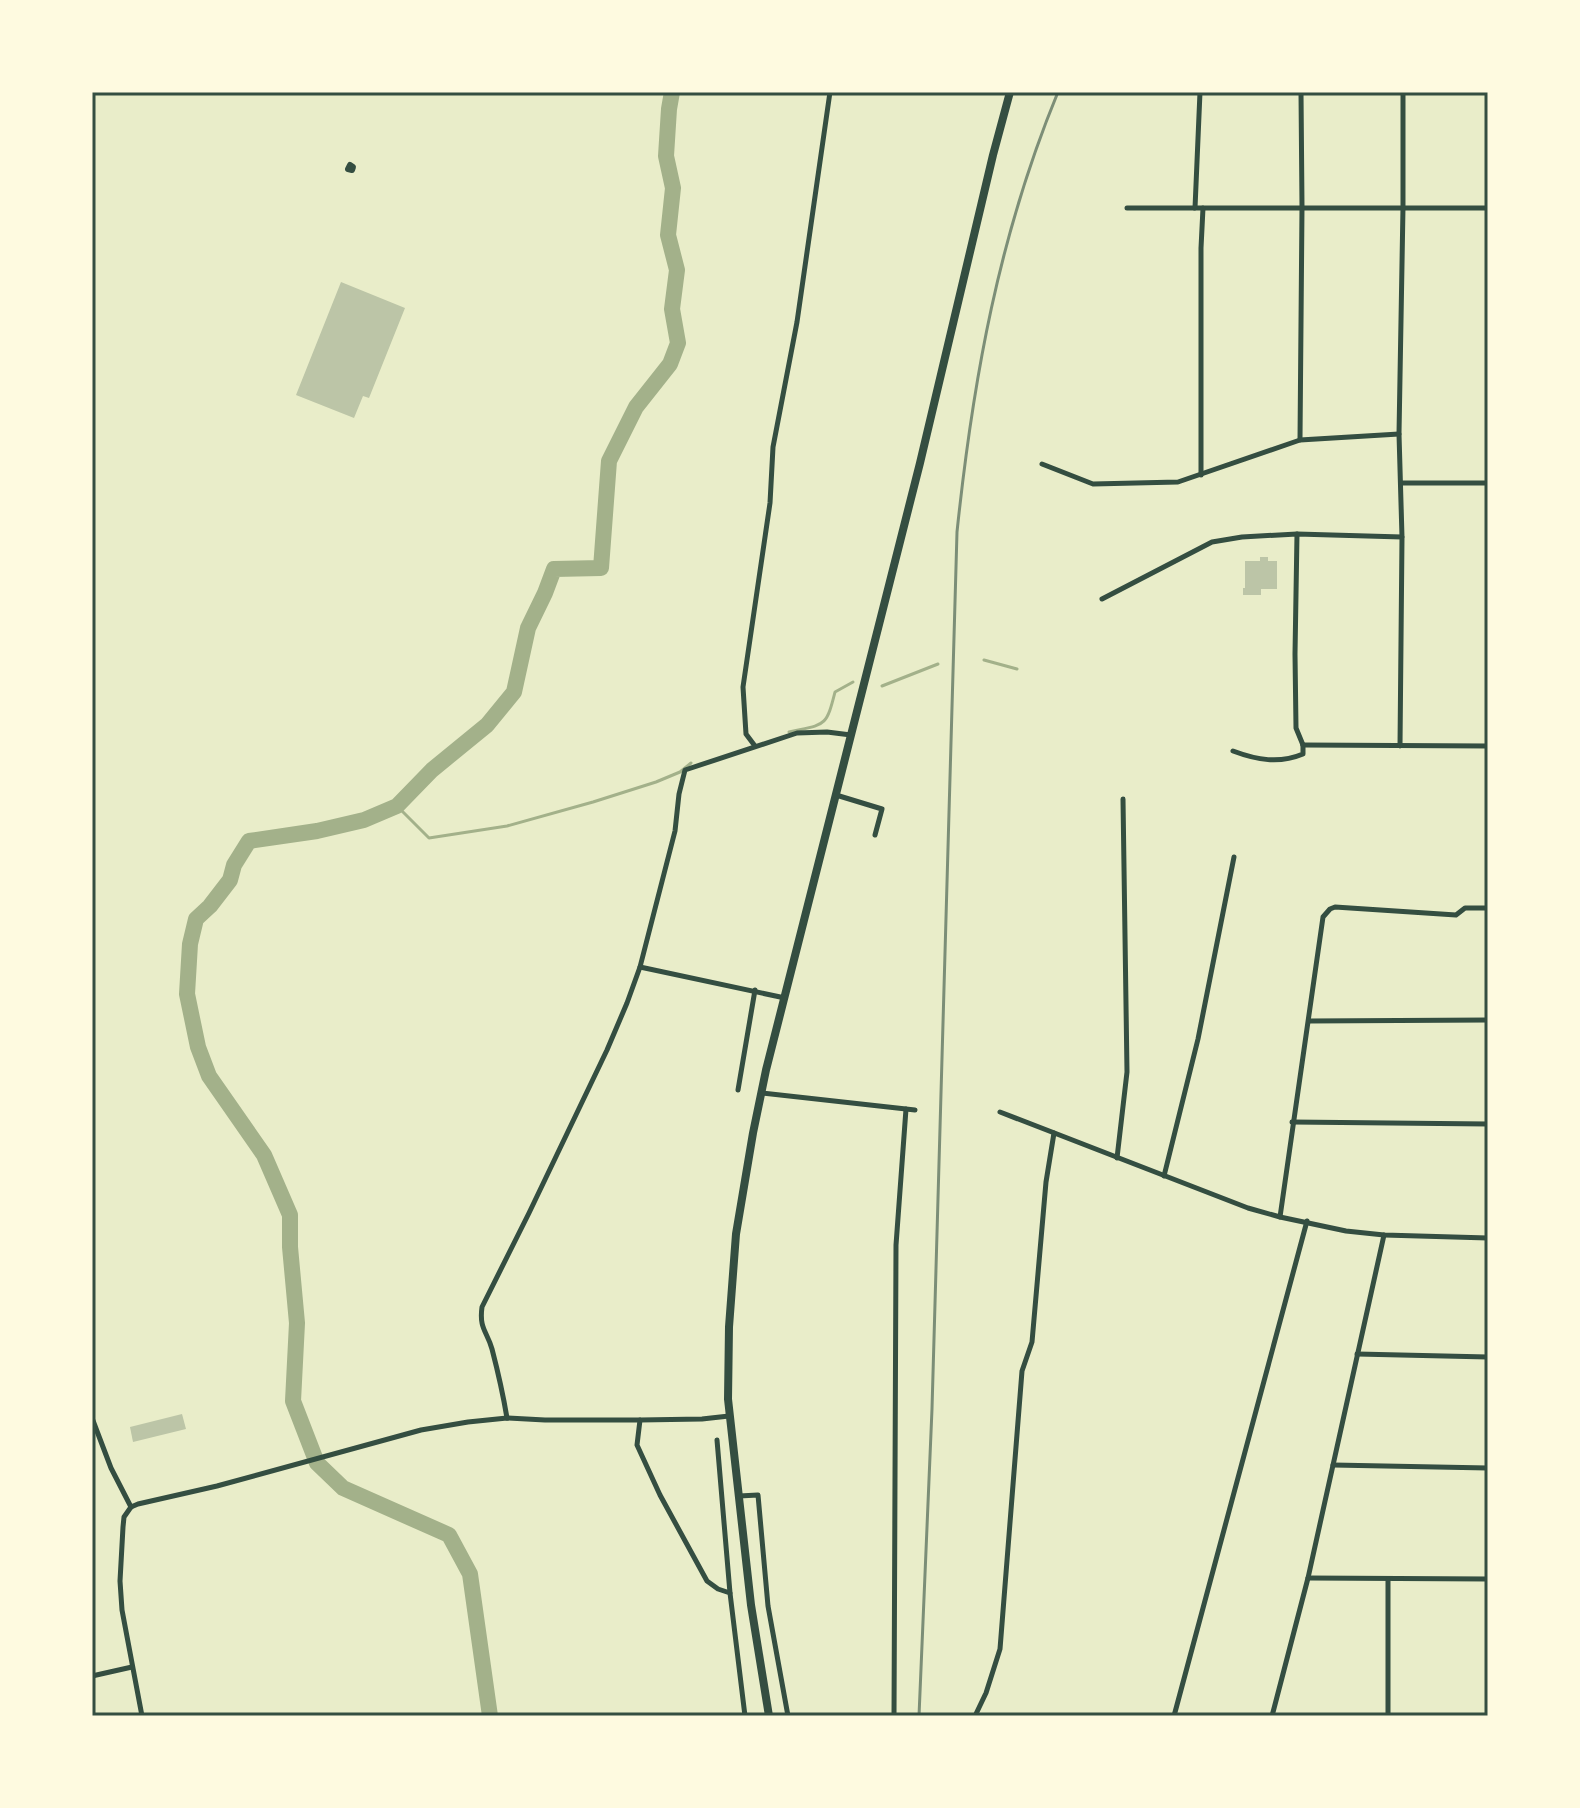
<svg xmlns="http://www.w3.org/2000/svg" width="1580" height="1808" font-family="'IBM Plex Serif',serif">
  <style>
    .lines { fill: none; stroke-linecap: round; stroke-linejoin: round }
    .stream { stroke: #a3b18a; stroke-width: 3 }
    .river { stroke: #a3b18a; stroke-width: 16 }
    .building { fill: #bcc5a7 }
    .minor { stroke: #344e41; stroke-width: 5 }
    .tertiary { stroke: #344e41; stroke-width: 6 }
    .primary { stroke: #344e41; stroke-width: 8 }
    .rail { stroke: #7c8e77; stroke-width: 3 }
    .neatline { fill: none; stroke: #344e41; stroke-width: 3 }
  </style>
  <rect width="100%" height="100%" fill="#e9edc9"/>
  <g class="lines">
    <g class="stream">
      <path d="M984,660L1017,669"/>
      <path d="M882,686L938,664"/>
      <path d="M789,732C825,724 826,728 835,692L853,682"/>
      <path d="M397,806L429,838L507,826L593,802L656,782L680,772L691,763"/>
    </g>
    <path class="river" d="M490,1716L470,1574L449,1535L343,1488L317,1463L293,1401L297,1323L290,1247V1215L264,1155L209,1076L198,1047L187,994L190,944L196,919L210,906L230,880L234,865L249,841L317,831L364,820L397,806L432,770L487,725L514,692L528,628L545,593L554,569L601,568L609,461L636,407L670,364L678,343L672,309L677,270L668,235L673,188L666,156L669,109L672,92"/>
  </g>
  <g class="building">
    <path d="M341,282L405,308L369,398L363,396L354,418L296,395Z"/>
    <path d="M1260,557H1268V561H1277V589H1261V595H1243V588H1245V561H1260Z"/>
    <path d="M182,1414L186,1429L133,1442L130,1427Z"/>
  </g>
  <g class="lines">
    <g class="minor">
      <path d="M1127,208H1488"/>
      <path d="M1195,208L1200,92"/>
      <path d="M1300,440L1302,207L1301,92"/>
      <path d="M1042,464L1093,484L1178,482L1300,440L1399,434"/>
      <path d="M1201,475V248L1203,208"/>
      <path d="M1401,483H1488"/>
      <path d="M1297,534L1295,654L1296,728L1303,745"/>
      <path d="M1102,599L1212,542L1242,537L1297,534L1402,537"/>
      <path d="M1303,745L1488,746"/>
      <path d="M755,746L746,734L743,687L770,503L773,447L797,322L830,92"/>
      <path d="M1400,746L1402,537L1399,434L1403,207V92"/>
      <path d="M1233,751C1257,760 1279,764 1303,754V745"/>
      <path d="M836,795L882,809L875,835"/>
      <path d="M640,967L785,998"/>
      <path d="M1309,1021L1488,1020"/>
      <path d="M738,1090L755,990"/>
      <path d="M762,1093L915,1110"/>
      <path d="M1000,1112L1248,1208L1280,1217L1346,1231L1384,1235L1488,1238"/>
      <path d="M1292,1122L1488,1124"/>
      <path d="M1117,1158L1127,1072L1123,799"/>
      <path d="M1164,1176L1198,1039L1234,857"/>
      <path d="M1280,1217L1323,917L1330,909L1335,907L1456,915L1465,908H1488"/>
      <path d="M1357,1354L1488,1357"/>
      <path d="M92,1418L111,1468L131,1507"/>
      <path d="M507,1418C503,1394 498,1372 492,1349C487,1331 479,1329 482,1307L529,1213L607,1050L627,1003L640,967L675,831L679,794L685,770L797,733L827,732L851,735"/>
      <path d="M640,1420L637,1445L660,1495L707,1581L718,1589L730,1593L745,1716"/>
      <path d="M717,1440L730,1593"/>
      <path d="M1333,1465L1488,1468"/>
      <path d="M739,1496L758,1495L768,1606L788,1716"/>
      <path d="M131,1507L138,1504L217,1486L421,1430L468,1422L507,1418L545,1420H640L702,1419L729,1416"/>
      <path d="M131,1507L124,1517L123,1527L120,1581L122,1610L142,1716"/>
      <path d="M1308,1578L1488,1579"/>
      <path d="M92,1676L132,1667"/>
      <path d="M894,1716L896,1245L906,1109"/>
      <path d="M975,1716L986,1693L1000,1649L1022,1371L1032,1342L1046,1182L1054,1133"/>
      <path d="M1174,1716L1307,1221"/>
      <path d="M1272,1716L1308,1578L1384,1235"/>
      <path d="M1388,1716V1580"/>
    </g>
    <path class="tertiary" d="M350,165L353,167L352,170L348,169Z"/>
    <path class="primary" d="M769,1716L751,1605L728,1399L729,1327L736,1234L753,1133L766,1070L920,463L993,155L1010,92"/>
    <path class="rail" d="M919,1716L932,1409L957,532C973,379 999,235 1058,92"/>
  </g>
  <rect width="1580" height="1808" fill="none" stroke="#fefae0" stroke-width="188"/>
  <rect x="94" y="94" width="1392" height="1620" class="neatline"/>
</svg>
